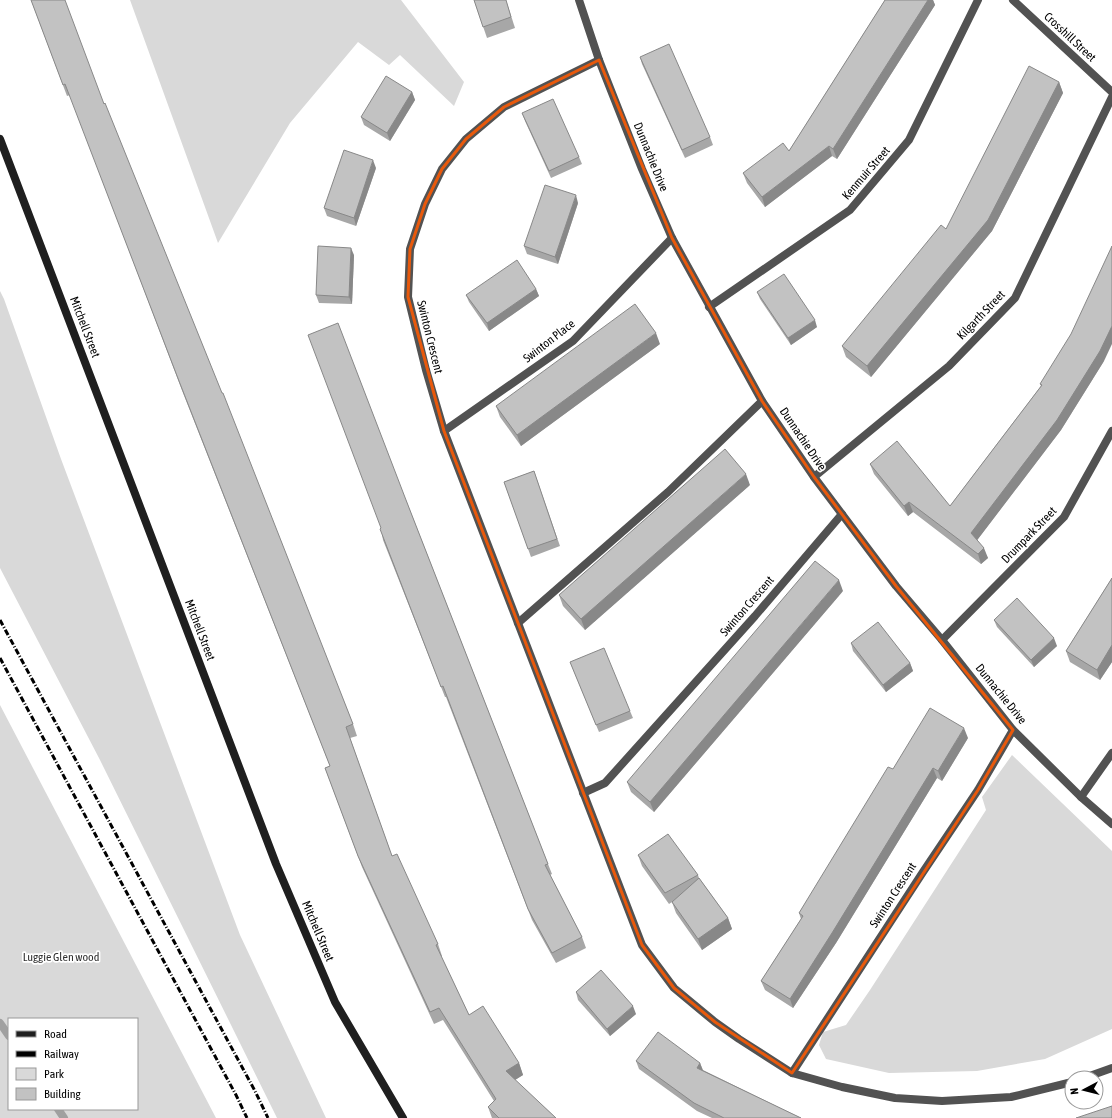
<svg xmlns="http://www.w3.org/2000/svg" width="1112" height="1118" font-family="'Asap Condensed',sans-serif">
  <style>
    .green { fill: #d9d9d9; fill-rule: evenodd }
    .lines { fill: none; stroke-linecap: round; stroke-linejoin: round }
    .stream { stroke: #a0a0a0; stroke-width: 8 }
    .street { stroke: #525252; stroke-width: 8 }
    .secondary { stroke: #1f1f1f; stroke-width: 8 }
    .rail { stroke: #000; stroke-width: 3; stroke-dasharray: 6 2 1 2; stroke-linecap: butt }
    .wall { fill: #a7a7a7 }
    .shaded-wall { fill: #888 }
    .building { fill: #c2c2c2; stroke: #888 }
    .marked { fill: none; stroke: #e8590c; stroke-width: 3; stroke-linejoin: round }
    .labels { text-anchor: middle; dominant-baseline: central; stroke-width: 3.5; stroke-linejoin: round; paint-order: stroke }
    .street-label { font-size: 12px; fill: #000; stroke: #fff }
    .park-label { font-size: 12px; fill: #303030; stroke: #fff }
  </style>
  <rect width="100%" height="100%" fill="#fff"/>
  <g class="green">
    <path d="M130,0H401L464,82L454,106L400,55L389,65L358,42L290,123L218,243Z"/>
    <path d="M0,291L4,299L61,459L240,935L326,1118H277L100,760L0,568Z"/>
    <path d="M0,705L216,1118H0ZM9,1019H137V1109H9Z"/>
    <path d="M1012,755L1112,851V1029L1045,1059L977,1071L889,1073L826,1059L819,1045L823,1032L846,1025L870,990L986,810L982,797Z"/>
  </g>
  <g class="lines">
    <g class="stream">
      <path d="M0,1023L9,1036"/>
      <path d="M58,1109L64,1118"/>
    </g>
    <g class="street">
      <path d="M579,0L599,60L642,169L672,238L762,401L814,477L896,586L942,640L1013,730L1081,797L1112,824"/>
      <path d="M1013,0L1112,92"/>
      <path d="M599,60L504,107L466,139L442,169L425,204L410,249L408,297L426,370L444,431L642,945L674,988L715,1022L739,1039L792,1073L842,1087L895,1098L942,1101L1011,1097L1072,1082"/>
      <path d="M709,307L850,210L909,140L978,0"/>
      <path d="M444,431L573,341L672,238"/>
      <path d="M814,477L949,366L1015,298L1112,97"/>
      <path d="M518,623L668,492L762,401"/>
      <path d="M942,640L1064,517L1112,431"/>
      <path d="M583,793L605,783L755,616L842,514"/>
      <path d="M1081,797L1112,753"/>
      <path d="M792,1073L923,872L978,790L1013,730"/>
      <path d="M1084,1078L1112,1068"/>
    </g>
    <path class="secondary" d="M0,139L276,864L335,1002L403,1118"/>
    <g class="rail">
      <path d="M0,620L255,1091L268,1118"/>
      <path d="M0,658L236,1095L247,1118"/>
    </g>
  </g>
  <g class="wall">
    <path d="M31,0L104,104L353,724L357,736L350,738L392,856L438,944L442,956H441L469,1015L519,1063L523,1075L515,1080L556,1118H492L488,1107L494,1101L443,1020L434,1024L362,867L325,768L330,766L183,393L70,95L67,96Z"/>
    <path d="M474,0H506L515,28L487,38Z"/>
    <path d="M885,0H933L935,5L837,159L832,156L765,207L747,183L743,173L789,151Z"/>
    <path d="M640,57L710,137L713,145L685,158L642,64Z"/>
    <path d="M1059,82L1063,93L992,231L871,377L846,357L842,346L946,229Z"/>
    <path d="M412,92L415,100L390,141L364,125L361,117Z"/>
    <path d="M522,113L579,157L582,164L551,178L525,121Z"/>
    <path d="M376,168L356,226L327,216L324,208Z"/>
    <path d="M578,203L558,264L527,254L524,246Z"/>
    <path d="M354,255L352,304L319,303L316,295Z"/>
    <path d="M536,289L539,296L489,331L469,302L466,295Z"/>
    <path d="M757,292L817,327L791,345L760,299Z"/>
    <path d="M660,344L521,446L500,417L496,406Z"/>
    <path d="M1104,361L1061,430L977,540L988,558L981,564L913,512L908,516L874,474L870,464L950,506L1041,386L1040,384Z"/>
    <path d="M534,471L560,546L531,557L504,482Z"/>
    <path d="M750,485L585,630L563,606L559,595Z"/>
    <path d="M406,500L548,864L552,874L550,875L582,937L586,948L556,963L532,920L446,697H445L383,540L381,528Z"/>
    <path d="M1112,578V662L1100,680L1070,662L1066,651Z"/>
    <path d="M843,591L654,812L631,792L627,782Z"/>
    <path d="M994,620L1057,646L1034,667L997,627Z"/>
    <path d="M851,643L910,663L913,671L886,692L853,651Z"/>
    <path d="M570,662L630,711L633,718L599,732Z"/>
    <path d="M968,738L942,781L937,778L836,943L793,1008L765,990L761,981L801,919L799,913L893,769Z"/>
    <path d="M638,855L698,875L699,878L728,918L732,929L702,950L676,913L672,902L669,904L642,866Z"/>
    <path d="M576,992L636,1014L610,1036L578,1000Z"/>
    <path d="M636,1061L700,1063L703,1070L801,1118H712L697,1111L639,1069Z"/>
  </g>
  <g class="shaded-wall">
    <path d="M928,0H933L935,5L837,159L833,149Z"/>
    <path d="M1059,82L1063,93L992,231L871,377L867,366Z"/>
    <path d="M412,92L415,100L390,141L387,133Z"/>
    <path d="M829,146L832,156L765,207L762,197Z"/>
    <path d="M373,160L376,168L356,226L354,218Z"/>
    <path d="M576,195L578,203L558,264L555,257Z"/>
    <path d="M351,248L354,255L352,304L349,297Z"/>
    <path d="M536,289L539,296L489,331L487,323Z"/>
    <path d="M815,320L817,327L791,345L788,338Z"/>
    <path d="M1112,326V344L1104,361L1061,430L975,543L971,533Z"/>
    <path d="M656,333L660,344L521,446L517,435Z"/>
    <path d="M746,474L750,485L585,630L581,619Z"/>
    <path d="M909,502L913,512L908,516L904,506Z"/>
    <path d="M984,548L988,558L981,564L978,554Z"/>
    <path d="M839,580L843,591L654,812L650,802Z"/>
    <path d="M1054,638L1057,646L1034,667L1031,660Z"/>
    <path d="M1112,645V662L1100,680L1097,670Z"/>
    <path d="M910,663L913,671L886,692L883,685Z"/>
    <path d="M964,728L968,738L942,781L938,771Z"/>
    <path d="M933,768L937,778L836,943L793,1008L790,999Z"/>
    <path d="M728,918L732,929L702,950L698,939Z"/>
    <path d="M633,1006L636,1014L610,1036L607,1029Z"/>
    <path d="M519,1063L523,1075L510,1083L506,1071Z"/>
    <path d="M700,1063L703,1071L697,1068Z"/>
  </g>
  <g class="building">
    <path d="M31,0H65L104,104L105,103L222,393H223L353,724L346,727L392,856L397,854L438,944L436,945L469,1015L483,1006L519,1063L506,1071L556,1118H499L488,1107L496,1099L439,1008L430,1012L358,856L325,768L330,766L179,381L65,84L63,85Z"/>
    <path d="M474,0H506L511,17L483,27Z"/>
    <path d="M885,0H928L833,149L829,146L762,197L743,173L783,143L789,151Z"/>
    <path d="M669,44L710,137L682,150L640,57Z"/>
    <path d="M1029,66L1059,82L988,220L867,366L842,346L941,225L946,229Z"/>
    <path d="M386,76L412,92L387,133L361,117Z"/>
    <path d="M553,99L579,157L549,171L522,113Z"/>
    <path d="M344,150L373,160L354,218L324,208Z"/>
    <path d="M545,185L576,195L555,257L524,246Z"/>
    <path d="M318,246L351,248L349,297L316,295Z"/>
    <path d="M1112,246V326L1100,351L1057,420L971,533L984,548L978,554L909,502L904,506L870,464L897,441L950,506L1042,385L1040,384L1071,334Z"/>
    <path d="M517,260L536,289L487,323L466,295Z"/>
    <path d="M784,274L815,320L788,338L757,292Z"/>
    <path d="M635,304L656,333L517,435L496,406Z"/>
    <path d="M338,323L406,500L548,864L545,865L582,937L552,953L528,909L443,686L441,687L380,529L381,528L308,335Z"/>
    <path d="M725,449L746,474L581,619L559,595Z"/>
    <path d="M534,471L557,539L528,549L504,482Z"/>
    <path d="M815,561L839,580L650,802L627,782Z"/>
    <path d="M1112,578V645L1097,670L1066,651Z"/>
    <path d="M1017,598L1054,638L1031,660L994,620Z"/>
    <path d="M878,622L910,663L883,685L851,643Z"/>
    <path d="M604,648L630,711L596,725L570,662Z"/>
    <path d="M930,708L964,728L938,771L933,768L832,933L790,999L761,981L803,916L799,913L888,767L893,769Z"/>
    <path d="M668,834L698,875L665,893L638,855Z"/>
    <path d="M699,878L728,918L698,939L672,902Z"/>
    <path d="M601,970L633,1006L607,1029L576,992Z"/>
    <path d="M658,1032L700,1063L697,1068L801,1118H724L694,1103L636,1061Z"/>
    <path d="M1112,1106V1118H1076Z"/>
  </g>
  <path class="marked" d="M599,60L672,238L762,401L814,477L896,586L1013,730L978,790L792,1073L715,1022L674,988L642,945L444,431L408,297L410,249L425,204L442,169L466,139L504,107Z"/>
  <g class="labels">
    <g class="street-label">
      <text transform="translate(1070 37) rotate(43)">Crosshill Street</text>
      <text transform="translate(651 157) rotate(68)">Dunnachie Drive</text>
      <text transform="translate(866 173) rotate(-49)">Kenmuir Street</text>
      <text transform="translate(981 315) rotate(-46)">Kilgarth Street</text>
      <text transform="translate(85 327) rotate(69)">Mitchell Street</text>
      <text transform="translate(430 337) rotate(76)">Swinton Crescent</text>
      <text transform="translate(549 341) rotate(-38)">Swinton Place</text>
      <text transform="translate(803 439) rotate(56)">Dunnachie Drive</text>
      <text transform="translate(1029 535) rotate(-46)">Drumpark Street</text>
      <text transform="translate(747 606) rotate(-49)">Swinton Crescent</text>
      <text transform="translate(200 630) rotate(69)">Mitchell Street</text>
      <text transform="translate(1001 694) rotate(51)">Dunnachie Drive</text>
      <text transform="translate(893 895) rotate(-57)">Swinton Crescent</text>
      <text transform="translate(318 931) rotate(67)">Mitchell Street</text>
    </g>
    <g class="park-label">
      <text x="61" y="957">Luggie Glen wood</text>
    </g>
  </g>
  <rect x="8" y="1018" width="130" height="92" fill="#ffffff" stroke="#999999"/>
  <rect x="16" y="1031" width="20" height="6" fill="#1f1f1f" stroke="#999999"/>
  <text x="44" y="1038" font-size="12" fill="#000000">Road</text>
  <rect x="16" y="1051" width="20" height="6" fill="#000000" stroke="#999999"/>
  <text x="44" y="1058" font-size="12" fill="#000000">Railway</text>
  <rect x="16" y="1068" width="20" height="12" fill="#d9d9d9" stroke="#999999"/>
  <text x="44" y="1078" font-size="12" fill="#000000">Park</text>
  <rect x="16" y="1088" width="20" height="12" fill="#c2c2c2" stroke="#999999"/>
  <text x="44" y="1098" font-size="12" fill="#000000">Building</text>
  <g transform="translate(1084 1090) rotate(263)"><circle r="19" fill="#ffffff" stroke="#999999"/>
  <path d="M0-3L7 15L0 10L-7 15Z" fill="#000000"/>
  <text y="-6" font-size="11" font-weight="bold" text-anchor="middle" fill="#000000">N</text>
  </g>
</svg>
